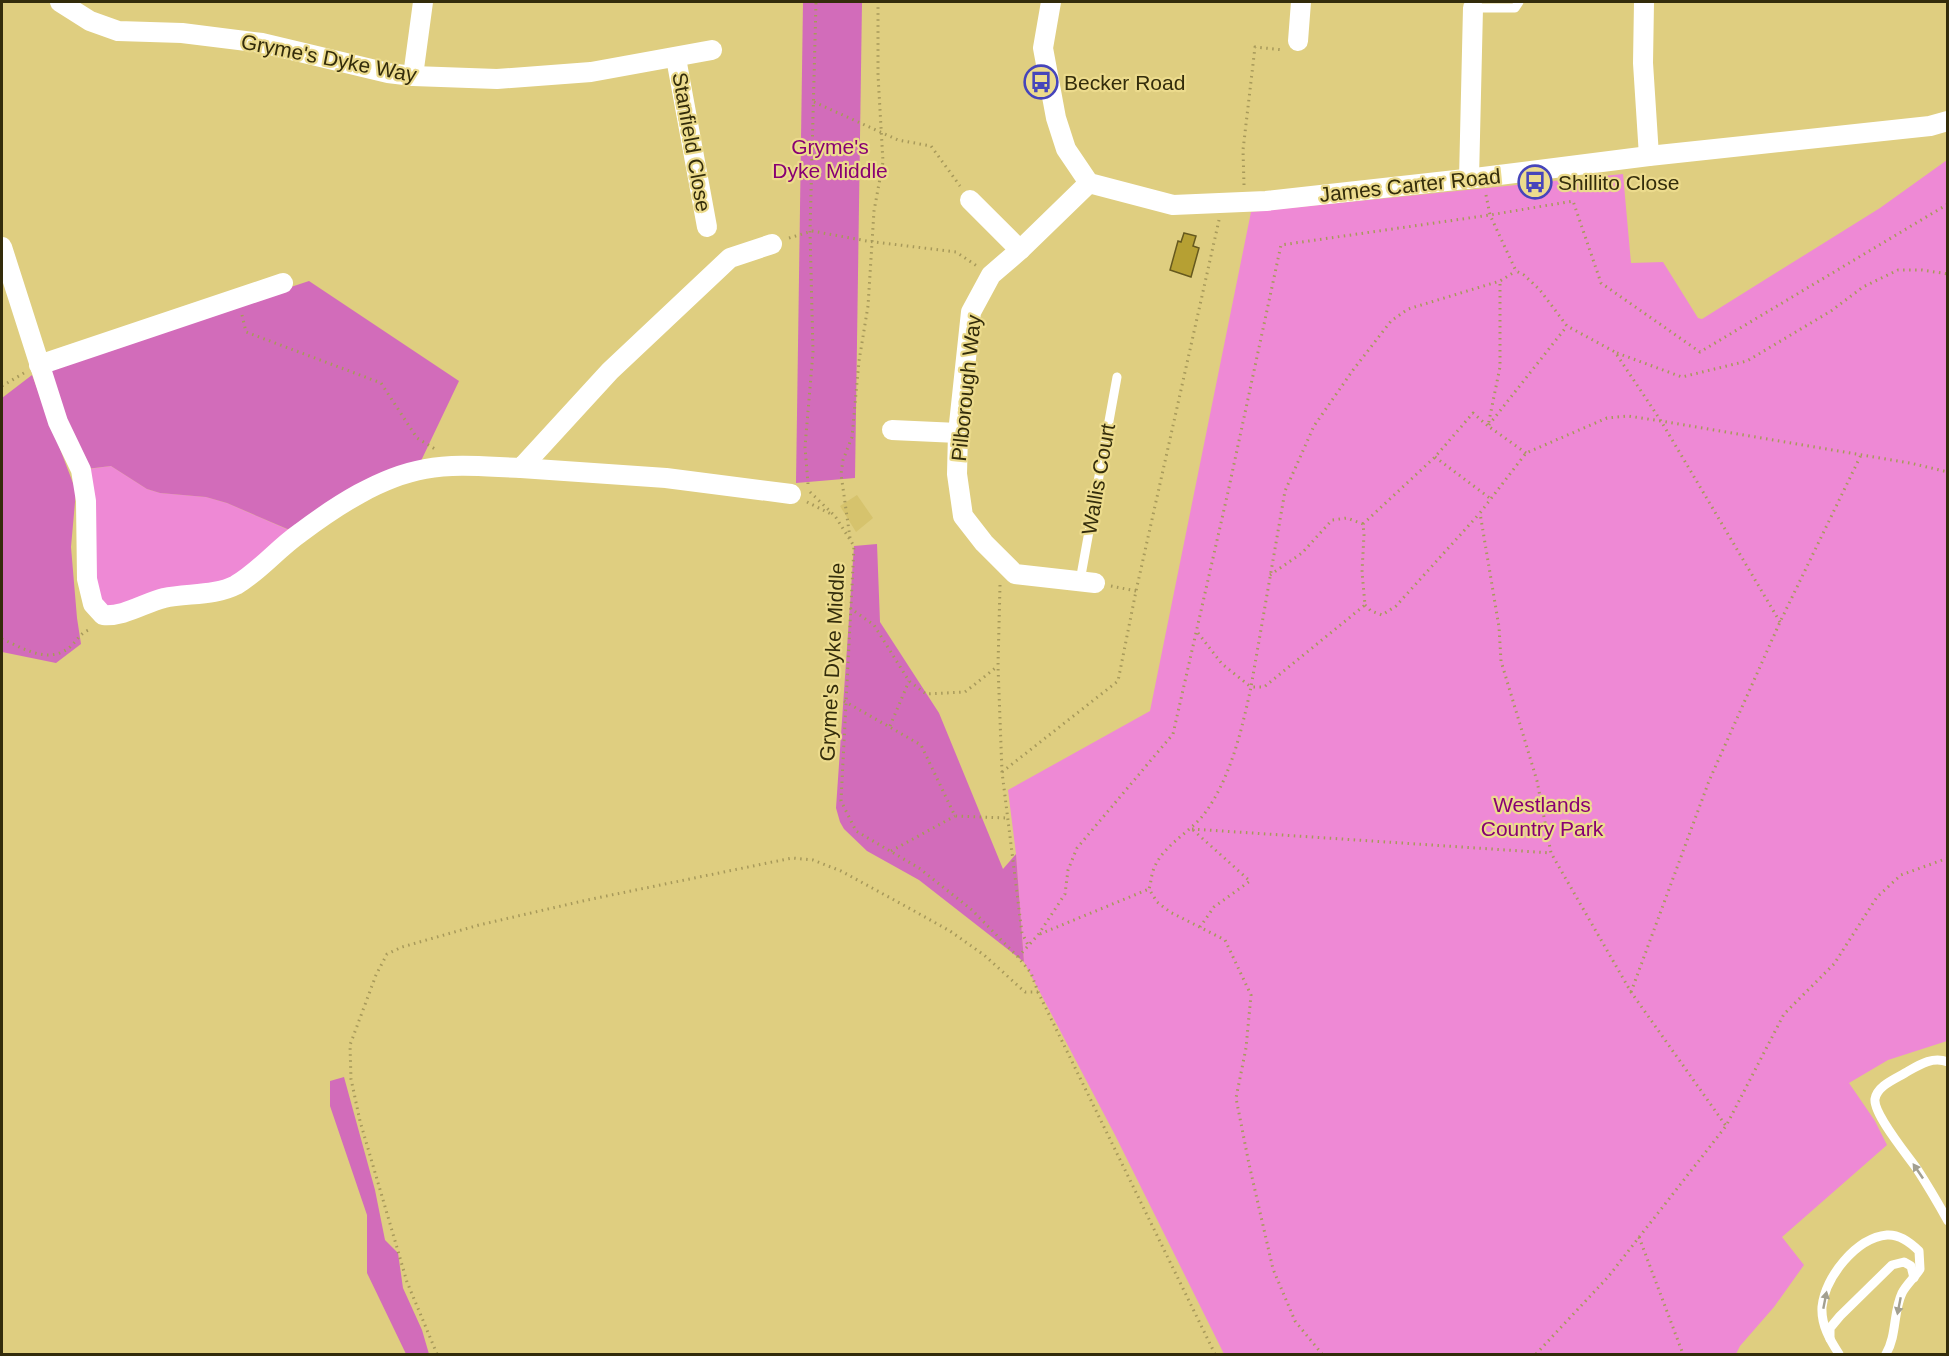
<svg xmlns="http://www.w3.org/2000/svg" width="1949" height="1356" font-family="Helvetica,sans-serif">
  <style>
    .built { fill: #d6c36d }
    .green { fill: #ee89d5 }
    .forest { fill: #d26cba }
    .building { fill: #b6a033; stroke: #66591e; stroke-width: 1.5 }
    .lines { fill: none; stroke-linecap: round; stroke-linejoin: round }
    .path { stroke: #a7995a; stroke-width: 3; stroke-dasharray: 1.5 4.5; stroke-linecap: butt }
    .lane { stroke: #fff; stroke-width: 9 }
    .street { stroke: #fff; stroke-width: 20 }
    .oneway { fill: #a3a091 }
    .labels { text-anchor: middle; dominant-baseline: central; stroke-width: 4.5; stroke-linejoin: round; paint-order: stroke }
    .street-label { font-size: 21px; fill: #332c0b; stroke: #ecdb8d }
    .poi-label { font-size: 21px; fill: #332c0b; stroke: #ecdb8d; text-anchor: start }
    .park-label { font-size: 21px; fill: #880073; stroke: #ecdb8d }
  </style>
  <rect width="100%" height="100%" fill="#dfce80"/>
  <path class="built" d="M857,495L873,518L856,532L840,506Z"/>
  <g class="green">
    <path d="M1947,160V1041L1888,1060L1849,1083L1875,1121L1887,1145L1782,1237L1804,1265L1774,1307L1740,1346L1736,1354H1224L1115,1135L1024,962L1016,854L1008,790L1150,711L1251,212L1623,174L1631,263L1663,262L1698,318L1702,319L1880,208Z"/>
    <path d="M111,466L147,489L160,493L206,497L227,503L298,534L256,571L115,616L93,604L81,470Z"/>
  </g>
  <g class="forest">
    <path d="M803,2H862L855,478L796,483Z"/>
    <path d="M309,281L459,381L420,463L292,531L227,503L206,497L160,493L147,489L111,466L86,469L47,368Z"/>
    <path d="M32,375L76,491L71,547L77,618L81,644L56,663L2,652V398Z"/>
    <path d="M877,544L880,622L939,713L1003,869L1016,854L1024,962L919,880L867,851L844,829L840,822L836,808L854,546Z"/>
    <path d="M344,1077L375,1190L385,1240L398,1253L403,1288L422,1330L429,1354H406L367,1273V1215L330,1106V1081Z"/>
  </g>
  <path class="building" d="M1184,233L1196,236L1193,246L1199,248L1191,277L1170,270L1178,241L1181,242Z"/>
  <g class="lines">
    <g class="path">
      <path d="M814,102L898,140L931,146L960,186"/>
      <path d="M1244,185L1243,150L1255,47L1284,50"/>
      <path d="M1486,195L1490,215L1516,271L1524,275L1540,290L1567,326L1615,352L1661,421L1910,463L1948,472"/>
      <path d="M789,238L812,231L867,241L956,252L977,266"/>
      <path d="M242,315L246,332L381,383L417,438L435,449"/>
      <path d="M1617,353L1682,377L1747,361L1831,311L1863,287L1898,270H1922L1948,274"/>
      <path d="M2,386L24,373"/>
      <path d="M1526,453L1488,426L1567,326"/>
      <path d="M1435,457L1491,499"/>
      <path d="M808,484L805,447L813,352L810,231L816,2"/>
      <path d="M810,492L835,516L854,546L841,801L856,831L919,868L972,910L1018,957L1031,973L1038,992L1215,1354"/>
      <path d="M807,502L831,514"/>
      <path d="M1363,524L1435,457L1473,413L1488,426L1500,367V281"/>
      <path d="M850,538L841,474L843,460L852,437L859,361L868,306L874,211L883,162L878,75V2"/>
      <path d="M1270,575L1302,553L1332,520L1347,518L1363,524L1364,535L1362,572L1365,605L1264,687H1251L1285,491L1314,426L1353,370L1391,321L1408,309L1500,281L1516,271"/>
      <path d="M1000,585L998,666L1002,772L1022,933L1028,945"/>
      <path d="M1111,586L1136,591"/>
      <path d="M1365,605L1371,611L1382,615L1396,606L1480,513"/>
      <path d="M850,608L874,625L909,681L926,694L965,692L998,666"/>
      <path d="M1780,622L1661,421L1628,416L1607,418L1526,453L1480,513L1499,627L1501,661L1537,781L1551,853L1631,992L1726,1126L1784,1014L1834,964L1877,897L1901,875L1948,858"/>
      <path d="M1198,633L1222,664L1251,687C1242,729 1231,777 1205,813C1190,833 1161,846 1153,871C1151,877 1151,883 1149,889L1157,902L1170,912L1225,940L1251,995L1246,1048L1236,1098L1249,1164L1273,1269L1295,1321L1322,1354"/>
      <path d="M2,639C23,648 48,665 70,647C78,640 80,632 92,629"/>
      <path d="M844,701L921,745L955,816L1008,818"/>
      <path d="M890,726L909,681"/>
      <path d="M1002,772L1118,681L1136,591L1219,220"/>
      <path d="M1192,829L1551,853"/>
      <path d="M1193,830L1250,881L1214,907L1200,927"/>
      <path d="M891,851L955,816"/>
      <path d="M1040,934L1149,889"/>
      <path d="M1018,957L1038,935L1065,894L1068,870L1077,848L1173,734L1228,492L1281,245L1490,215L1573,201L1601,283L1700,352L1948,204"/>
      <path d="M1631,992L1709,781L1780,622L1861,455"/>
      <path d="M1639,1237L1683,1354"/>
      <path d="M437,1354L407,1282L360,1121L351,1079L350,1045L376,975L387,954L402,947L479,925L587,900L792,858L813,860L841,871L907,907L950,931L984,955L1025,992H1038"/>
      <path d="M1536,1354L1608,1277L1726,1126"/>
    </g>
    <g class="lane">
      <path d="M1473,8H1515L1519,2"/>
      <path d="M1080,581L1117,377"/>
      <path d="M1948,1062C1932,1056 1919,1065 1905,1073C1895,1079 1877,1086 1875,1099C1873,1114 1908,1156 1917,1169C1928,1186 1938,1203 1948,1221"/>
      <path d="M1830,1339V1328L1840,1316L1892,1265L1904,1262L1911,1266L1914,1278"/>
      <path d="M1839,1354C1830,1340 1821,1325 1822,1307C1825,1277 1856,1238 1887,1235C1900,1234 1911,1243 1919,1251L1920,1269C1915,1277 1906,1285 1902,1293C1893,1312 1897,1335 1886,1354"/>
    </g>
    <g class="street">
      <path d="M60,2L90,21L118,31L182,33L262,43L388,73L413,76L497,79L591,72L712,50"/>
      <path d="M1051,2L1043,48L1056,118L1066,149L1089,183L1173,205L1266,201L1483,177L1649,156L1930,126L1948,121"/>
      <path d="M1644,2L1643,63L1649,156"/>
      <path d="M1298,41L1301,2"/>
      <path d="M676,58L707,227"/>
      <path d="M413,76L423,2"/>
      <path d="M1469,179L1473,8"/>
      <path d="M1089,183L1020,250L991,275L971,312L958,433L957,474L963,516L984,543L1015,574L1095,583"/>
      <path d="M970,200L1020,250"/>
      <path d="M2,247L58,422L81,470L86,501L87,579L93,604L103,615C124,617 144,603 164,598C187,593 215,596 236,585C260,571 277,549 300,533C336,506 380,477 425,469C457,463 489,467 521,468L610,371L730,258L772,244"/>
      <path d="M39,365L283,283"/>
      <path d="M892,430L958,433"/>
      <path d="M521,468L666,478L791,494"/>
    </g>
  </g>
  <defs><path id="oneway-solid" d="M-6-.8H1V-3.2L6.5 0L1 3.2V.8H-6Z" transform="scale(1.5)"/></defs>
  <g class="oneway">
    <use href="#oneway-solid" transform="translate(1918 1171) rotate(-124)"/>
    <use href="#oneway-solid" transform="translate(1825 1300) rotate(-79)"/>
    <use href="#oneway-solid" transform="translate(1899 1306) rotate(101)"/>
  </g>
  <defs>
    <g id="bus-ring" transform="scale(1.725)"><circle r="9.5" fill="#ecdb8d" stroke="#4645bb" stroke-width="1.5"/><path d="M-5-6H5V4H4V6H2V4H-2V6H-4V4H-5ZM-3.5-4V0h7V-4ZM-3.5 1.2v1.5H-2V1.2ZM2 1.2v1.5H3.5V1.2Z" fill="#4645bb"/></g>
  </defs>
  <g fill-rule="evenodd">
    <use href="#bus-ring" x="1041" y="82"/>
    <use href="#bus-ring" x="1535" y="182"/>
  </g>
  <g class="labels">
    <g class="street-label">
      <text transform="translate(329 58) rotate(11)">Gryme's Dyke Way</text>
      <text transform="translate(692 142) rotate(80)">Stanfield Close</text>
      <text transform="translate(1410 185) rotate(-6)">James Carter Road</text>
      <text transform="translate(966 388) rotate(-84)">Pilborough Way</text>
      <text transform="translate(1098 479) rotate(-80)">Wallis Court</text>
      <text transform="translate(832 662) rotate(-87)">Gryme's Dyke Middle</text>
    </g>
    <g class="poi-label">
      <text x="1064" y="82">Becker Road</text>
      <text x="1558" y="182">Shillito Close</text>
    </g>
    <g class="park-label">
      <text x="830" y="146">Gryme's<tspan x="830" dy="24">Dyke Middle</tspan></text>
      <text x="1542" y="804">Westlands<tspan x="1542" dy="24">Country Park</tspan></text>
    </g>
  </g>
  <rect width="1949" height="1356" fill="none" stroke="#332c0b" stroke-width="6"/>
</svg>
